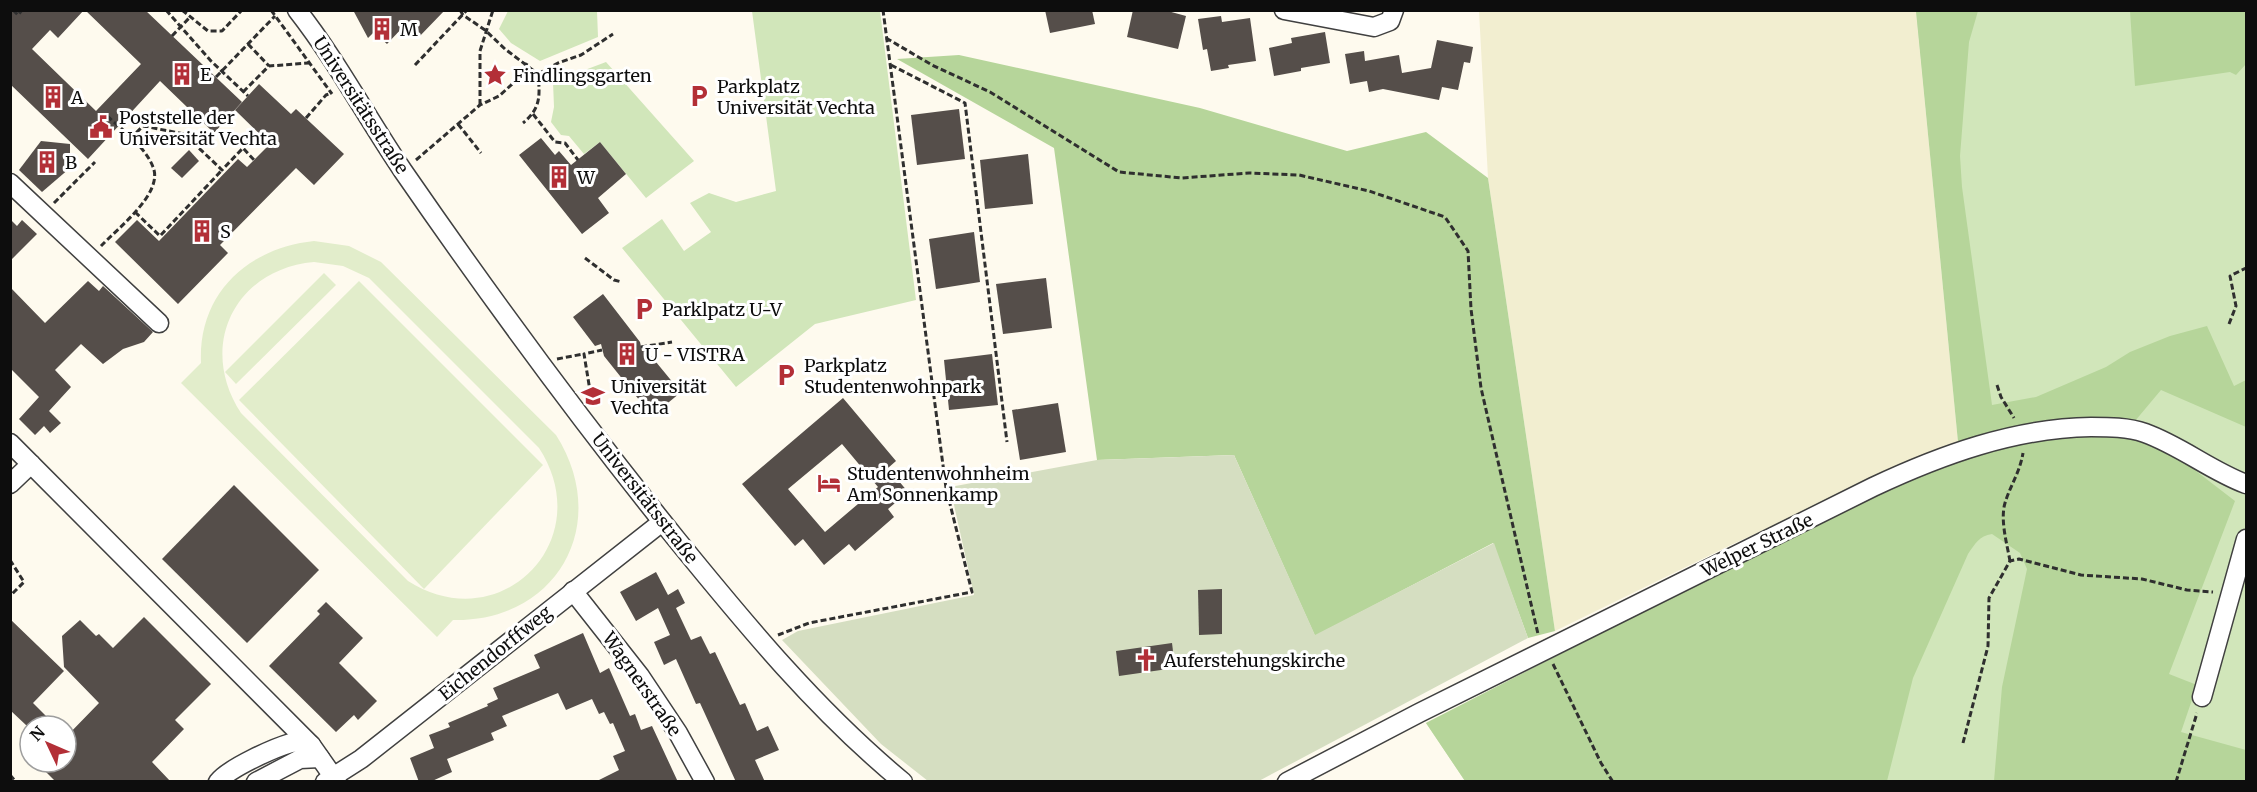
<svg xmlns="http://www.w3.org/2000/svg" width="2257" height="792" font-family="Merriweather,serif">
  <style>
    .farmland { fill: #f2eed0 }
    .green { fill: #d1e6ba }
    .forest { fill: #b6d59a }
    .cemetery { fill: #d5dec1 }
    .pitch { fill: #e2edcb; fill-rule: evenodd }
    .building { fill: #554e4a; fill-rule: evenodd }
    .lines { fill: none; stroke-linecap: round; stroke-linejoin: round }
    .minor-casing { stroke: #404040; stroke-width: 21 }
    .path { stroke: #2f2f2f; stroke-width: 3; stroke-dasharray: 6 3; stroke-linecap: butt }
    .minor { stroke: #fff; stroke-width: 18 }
    .path-bridge { stroke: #2f2f2f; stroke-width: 3; stroke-dasharray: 6 3; stroke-linecap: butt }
    .labels { text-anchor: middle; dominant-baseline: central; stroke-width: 6; stroke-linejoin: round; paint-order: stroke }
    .poi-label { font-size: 18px; fill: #0d0d0d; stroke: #fff; text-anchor: start }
    .street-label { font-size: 18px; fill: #0d0d0d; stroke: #fff }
  </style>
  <rect width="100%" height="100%" fill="#fefaee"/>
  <path class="farmland" d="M1479,11H1916L1958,442L1733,544L1555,631L1488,178Z"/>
  <g class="green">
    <path d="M508,11H597L598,37L540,61L511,43L499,29Z"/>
    <path d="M752,11H880L916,300L815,324L736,387L622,248L662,219L684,251L711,232L690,203L709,193L736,202L776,191Z"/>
    <path d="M1916,11H2246V781H1465L1426,723L1745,559L1962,459Z"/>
    <path d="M606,62L694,161L646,198L600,142L584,154L569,136L561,135L551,122L554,107L553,82Z"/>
  </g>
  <g class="forest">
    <path d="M1916,11H1978L1969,42L1960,156L1962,187L1992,405L2036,397L2106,367L2130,352L2170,336L2207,326L2234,386L2246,380V427L2161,390L2135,421L2001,431L1958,442Z"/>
    <path d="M2130,11H2246V64L2236,75L2230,72L2135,86Z"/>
    <path d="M959,55L1200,108L1347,151L1426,132L1488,178L1555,631L1528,638L1493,543L1315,636L1234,455L1097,460L1054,148L897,59Z"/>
    <path d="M2074,433L2125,436L2170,451L2235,501L2169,674L2197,685L2181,732L2246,750V781H1994L2002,687L2027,569L2020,553L1992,534C1979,536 1975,544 1968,554L1913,678L1887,781H1465L1426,723L1897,482L2002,445Z"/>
  </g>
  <path class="cemetery" d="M1234,455L1315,635L1494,543L1528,638L1257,782L928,781L881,744L782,640L798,631L974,595L950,487L1097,460Z"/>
  <g class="pitch">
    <path d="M314,241L349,246L381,262L556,435C612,523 558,622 453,620L437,637L181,383L201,363C198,293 248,248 314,241ZM314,262L343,266L369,278L539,448C599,540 501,640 408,581L241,413C197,346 235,269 314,262Z"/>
    <path d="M324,273L336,285L236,384L225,372Z"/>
    <path d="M359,281L543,465L424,589L239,400Z"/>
  </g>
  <g class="building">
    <path d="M10,10H84L58,38L50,30L32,49L96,111L141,64L85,10H145L242,102L214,133L160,81L88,159L10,84Z"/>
    <path d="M353,10H445L417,39L404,26L387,44L374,32L368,38Z"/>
    <path d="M1045,10H1092L1095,24L1050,33Z"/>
    <path d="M1133,10H1164L1186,16L1178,49L1127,37Z"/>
    <path d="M1221,16L1222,22L1250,18L1256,61L1228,65L1229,68L1211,71L1207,49L1203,50L1198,19Z"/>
    <path d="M1325,32L1330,63L1301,68V71L1274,76L1269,48L1292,43L1291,38Z"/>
    <path d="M1437,40L1473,47L1470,63L1464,62L1458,90L1442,87L1439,100L1383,89L1369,92L1367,81L1350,84L1345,54L1364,51L1365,61L1399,55L1402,73L1431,68Z"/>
    <path d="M259,84L291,114L296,109L344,154L314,185L296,168L220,245L228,253L178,304L115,242L137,220L159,241L238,159L247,167L270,144L235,110Z"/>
    <path d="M959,109L965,159L917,165L911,115Z"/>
    <path d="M541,138L555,155L559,151L571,165L600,142L626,174L598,198L609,213L582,234L519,155Z"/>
    <path d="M41,141L70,144V168L42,192L19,170Z"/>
    <path d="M189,150L199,161L182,178L171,168Z"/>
    <path d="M1028,154L1033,204L985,209L980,160Z"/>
    <path d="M10,219L17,226L22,220L37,234L10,261Z"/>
    <path d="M974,232L980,282L936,289L929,239Z"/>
    <path d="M1046,278L1052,328L1003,334L996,284Z"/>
    <path d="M88,281L99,291L103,286L153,332L144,342L123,349L103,364L81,344L55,370L71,387L49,411L61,423L50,433L44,426L35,435L19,419L39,397L10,368V287L45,323Z"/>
    <path d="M603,294L640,342L642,351H647L679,390L680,393L652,416L604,356L601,344L595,346L573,317Z"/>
    <path d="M992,354L998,405L949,410L944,360Z"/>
    <path d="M843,398L896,461L888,468L908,492L888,509L894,517L855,551L849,544L824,565L803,539L795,546L742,484ZM842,444L878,487L825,532L788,489Z"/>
    <path d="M1058,403L1066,452L1020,460L1012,410Z"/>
    <path d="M234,485L319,570L247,643L162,559Z"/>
    <path d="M656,572L668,595L678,589L685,603L676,608L691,640L701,636L710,654L715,652L740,705L745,703L757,731L768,726L779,750L755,760L765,782H736L700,703L696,704L676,659L664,665L654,642L670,635L658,608L636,621L620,592Z"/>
    <path d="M1222,589V634L1199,635L1198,590Z"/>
    <path d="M326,602L363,638L339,663L377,701L358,720L354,715L336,732L269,666L320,614L317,611Z"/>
    <path d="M144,617L211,684L175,720L184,729L152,762L171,782H56L36,762H66V737L99,703L64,667L62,636L80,620L96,636L99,634L113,648Z"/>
    <path d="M10,619L64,671L33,703L56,726H27L10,710Z"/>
    <path d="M583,633L600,673L609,668L630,716L635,714L641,730L652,726L678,782H595L619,770L613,756L625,751L613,723L610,724L604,712L599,714L592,699L566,710L558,693L502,716L507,726L491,733L494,740L447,759L452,772L430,782H419L410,758L434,748L429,735L450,727L448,723L488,706L487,704L498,699L493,688L540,668L534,655Z"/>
    <path d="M1172,643L1175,668L1119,676L1116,651Z"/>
  </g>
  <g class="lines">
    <g class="minor-casing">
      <g id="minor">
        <path d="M297,10C337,61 367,118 403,171C490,297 581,421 677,540C747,626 817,711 903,782"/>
        <path d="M1284,10L1374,27L1390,21L1394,10"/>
        <path d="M10,183L159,323"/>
        <path d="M10,443L311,745L337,782"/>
        <path d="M10,484L31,464"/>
        <path d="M573,591L640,676L678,733L705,782"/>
        <path d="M2202,697L2246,539"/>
        <path d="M218,782C229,768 274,748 291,743C297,742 304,744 311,745"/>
        <path d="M256,782L300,759L320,758"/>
        <path d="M325,782L361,759L662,522"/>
        <path d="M1287,782L1419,713L1873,487C1941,455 2015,428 2091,427C2109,427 2128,427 2145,433C2181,446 2211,471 2246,484"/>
      </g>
    </g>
    <g class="path">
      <path d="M13,10L18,15L22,10"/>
      <path d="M166,10L211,61L248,96"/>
      <path d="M182,10L208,31H222L242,10"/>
      <path d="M271,10L332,94"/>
      <path d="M460,10L463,15L485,30L505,49L538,74C540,96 541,108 523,123"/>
      <path d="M886,38L932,65L990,92L1119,172L1182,178L1249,173L1299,175L1369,191L1445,217L1468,251L1471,309L1481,388L1538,634"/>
      <path d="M248,44L269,66"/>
      <path d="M415,65L467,10"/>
      <path d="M891,65L965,103L1007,442"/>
      <path d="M538,74L558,63L581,55L613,34"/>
      <path d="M216,77L275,16"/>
      <path d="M243,92L269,66L309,63"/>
      <path d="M480,105V51L493,10"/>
      <path d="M533,114L555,142L565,143L578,160"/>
      <path d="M306,118L326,95L331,93"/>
      <path d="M458,124L481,153"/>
      <path d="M130,139L143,126L184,134L222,170L243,148L254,160"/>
      <path d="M416,160L480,105L499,96L519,78L527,63"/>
      <path d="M54,203L95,162"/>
      <path d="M135,212L160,236L222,170"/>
      <path d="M101,246C118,228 164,193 153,167C145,146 121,129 105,114"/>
      <path d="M585,258L614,280L622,282"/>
      <path d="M2229,324L2236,306L2230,276L2246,268"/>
      <path d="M641,347L672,342"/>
      <path d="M557,359L583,354"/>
      <path d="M1997,385L2001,397L2014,418"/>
      <path d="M592,403L584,354L602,350"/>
      <path d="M10,560L24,582L10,596"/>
      <path d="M2010,561C2007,544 2000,520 2005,503C2010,486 2020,472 2023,453"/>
      <path d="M778,635L809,623L972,592L946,488L883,10"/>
      <path d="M1553,664L1601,763L1613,782"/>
      <path d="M1963,743L1988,646L1989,598L2010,561L2019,559L2081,575L2142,579L2187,590L2213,592"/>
      <path d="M10,775L16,782"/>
      <path d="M2176,782L2197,713"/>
    </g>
    <use href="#minor" class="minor"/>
    <path class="path-bridge" d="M172,36L191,16"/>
  </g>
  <defs>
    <g id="building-bare" transform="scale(1.8)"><path d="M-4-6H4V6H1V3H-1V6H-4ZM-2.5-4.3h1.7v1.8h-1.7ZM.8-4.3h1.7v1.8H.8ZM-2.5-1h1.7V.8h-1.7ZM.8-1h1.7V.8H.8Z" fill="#b32f37" stroke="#fff" stroke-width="2.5" paint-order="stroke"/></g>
    <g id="sight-bare" transform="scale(1.8)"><path d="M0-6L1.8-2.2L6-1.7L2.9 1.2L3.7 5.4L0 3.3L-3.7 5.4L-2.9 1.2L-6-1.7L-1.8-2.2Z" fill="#b32f37" stroke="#fff" stroke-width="2.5" paint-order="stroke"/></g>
    <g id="parking-bare" transform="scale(1.8)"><path d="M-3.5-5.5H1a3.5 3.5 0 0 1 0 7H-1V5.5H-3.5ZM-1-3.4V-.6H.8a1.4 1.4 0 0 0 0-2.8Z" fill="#b32f37" stroke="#fff" stroke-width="2.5" paint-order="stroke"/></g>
    <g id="civic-bare" transform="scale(1.8)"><path d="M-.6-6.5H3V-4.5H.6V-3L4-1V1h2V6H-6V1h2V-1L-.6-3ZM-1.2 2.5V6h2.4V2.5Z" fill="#b32f37" stroke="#fff" stroke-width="2.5" paint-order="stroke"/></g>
    <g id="university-bare" transform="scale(1.8)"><path d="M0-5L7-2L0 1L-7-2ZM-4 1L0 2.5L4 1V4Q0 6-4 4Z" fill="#b32f37" stroke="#fff" stroke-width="2.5" paint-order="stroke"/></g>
    <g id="hotel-bare" transform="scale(1.8)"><path d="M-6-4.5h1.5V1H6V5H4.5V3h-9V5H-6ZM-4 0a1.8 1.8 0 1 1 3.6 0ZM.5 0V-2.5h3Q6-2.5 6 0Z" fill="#b32f37" stroke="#fff" stroke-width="2.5" paint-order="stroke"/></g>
    <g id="church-bare" transform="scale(1.8)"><path d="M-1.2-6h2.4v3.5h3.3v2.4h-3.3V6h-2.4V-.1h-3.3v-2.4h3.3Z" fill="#b32f37" stroke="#fff" stroke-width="2.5" paint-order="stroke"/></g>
  </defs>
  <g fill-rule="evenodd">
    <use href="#building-bare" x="382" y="29"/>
    <use href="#building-bare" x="182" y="74"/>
    <use href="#sight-bare" x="495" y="75"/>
    <use href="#parking-bare" x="699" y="96"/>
    <use href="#building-bare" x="53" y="97"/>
    <use href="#civic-bare" x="101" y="127"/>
    <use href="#building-bare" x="47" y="162"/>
    <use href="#building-bare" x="559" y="177"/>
    <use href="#building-bare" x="202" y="231"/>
    <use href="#parking-bare" x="644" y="309"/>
    <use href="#building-bare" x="627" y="354"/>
    <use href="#parking-bare" x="786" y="375"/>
    <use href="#university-bare" x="593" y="396"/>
    <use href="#hotel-bare" x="829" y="483"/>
    <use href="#church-bare" x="1146" y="660"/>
  </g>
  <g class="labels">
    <g class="poi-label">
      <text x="400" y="29">M</text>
      <text x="200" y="74">E</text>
      <text x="513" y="75">Findlingsgarten</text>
      <text x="717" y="86">Parkplatz<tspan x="717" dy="21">Universität Vechta</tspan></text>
      <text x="71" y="97">A</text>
      <text x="119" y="117">Poststelle der<tspan x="119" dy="21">Universität Vechta</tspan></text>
      <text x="65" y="162">B</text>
      <text x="577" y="177">W</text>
      <text x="220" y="231">S</text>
      <text x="662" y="309">Parklpatz U-V</text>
      <text x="645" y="354">U - VISTRA</text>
      <text x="804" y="365">Parkplatz<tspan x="804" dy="21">Studentenwohnpark</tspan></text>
      <text x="611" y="386">Universität<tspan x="611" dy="21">Vechta</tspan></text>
      <text x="847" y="473">Studentenwohnheim<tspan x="847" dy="21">Am Sonnenkamp</tspan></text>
      <text x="1164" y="660">Auferstehungskirche</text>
    </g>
    <g class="street-label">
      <text transform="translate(361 105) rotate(57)">Universitätsstraße</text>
      <text transform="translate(645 498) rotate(52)">Universitätsstraße</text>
      <text transform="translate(1757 545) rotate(-26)">Welper Straße</text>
      <text transform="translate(495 653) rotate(-39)">Eichendorffweg</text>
      <text transform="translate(642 684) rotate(55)">Wagnerstraße</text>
    </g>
  </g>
  <rect width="2257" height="792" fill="none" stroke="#0d0d0d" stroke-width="24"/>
  <g transform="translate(48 744) rotate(314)"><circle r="28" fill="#ffffff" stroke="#9e9e9e" stroke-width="1.5"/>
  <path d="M0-4.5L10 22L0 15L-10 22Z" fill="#b32f37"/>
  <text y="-9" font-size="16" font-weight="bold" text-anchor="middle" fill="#0d0d0d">N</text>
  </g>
</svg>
